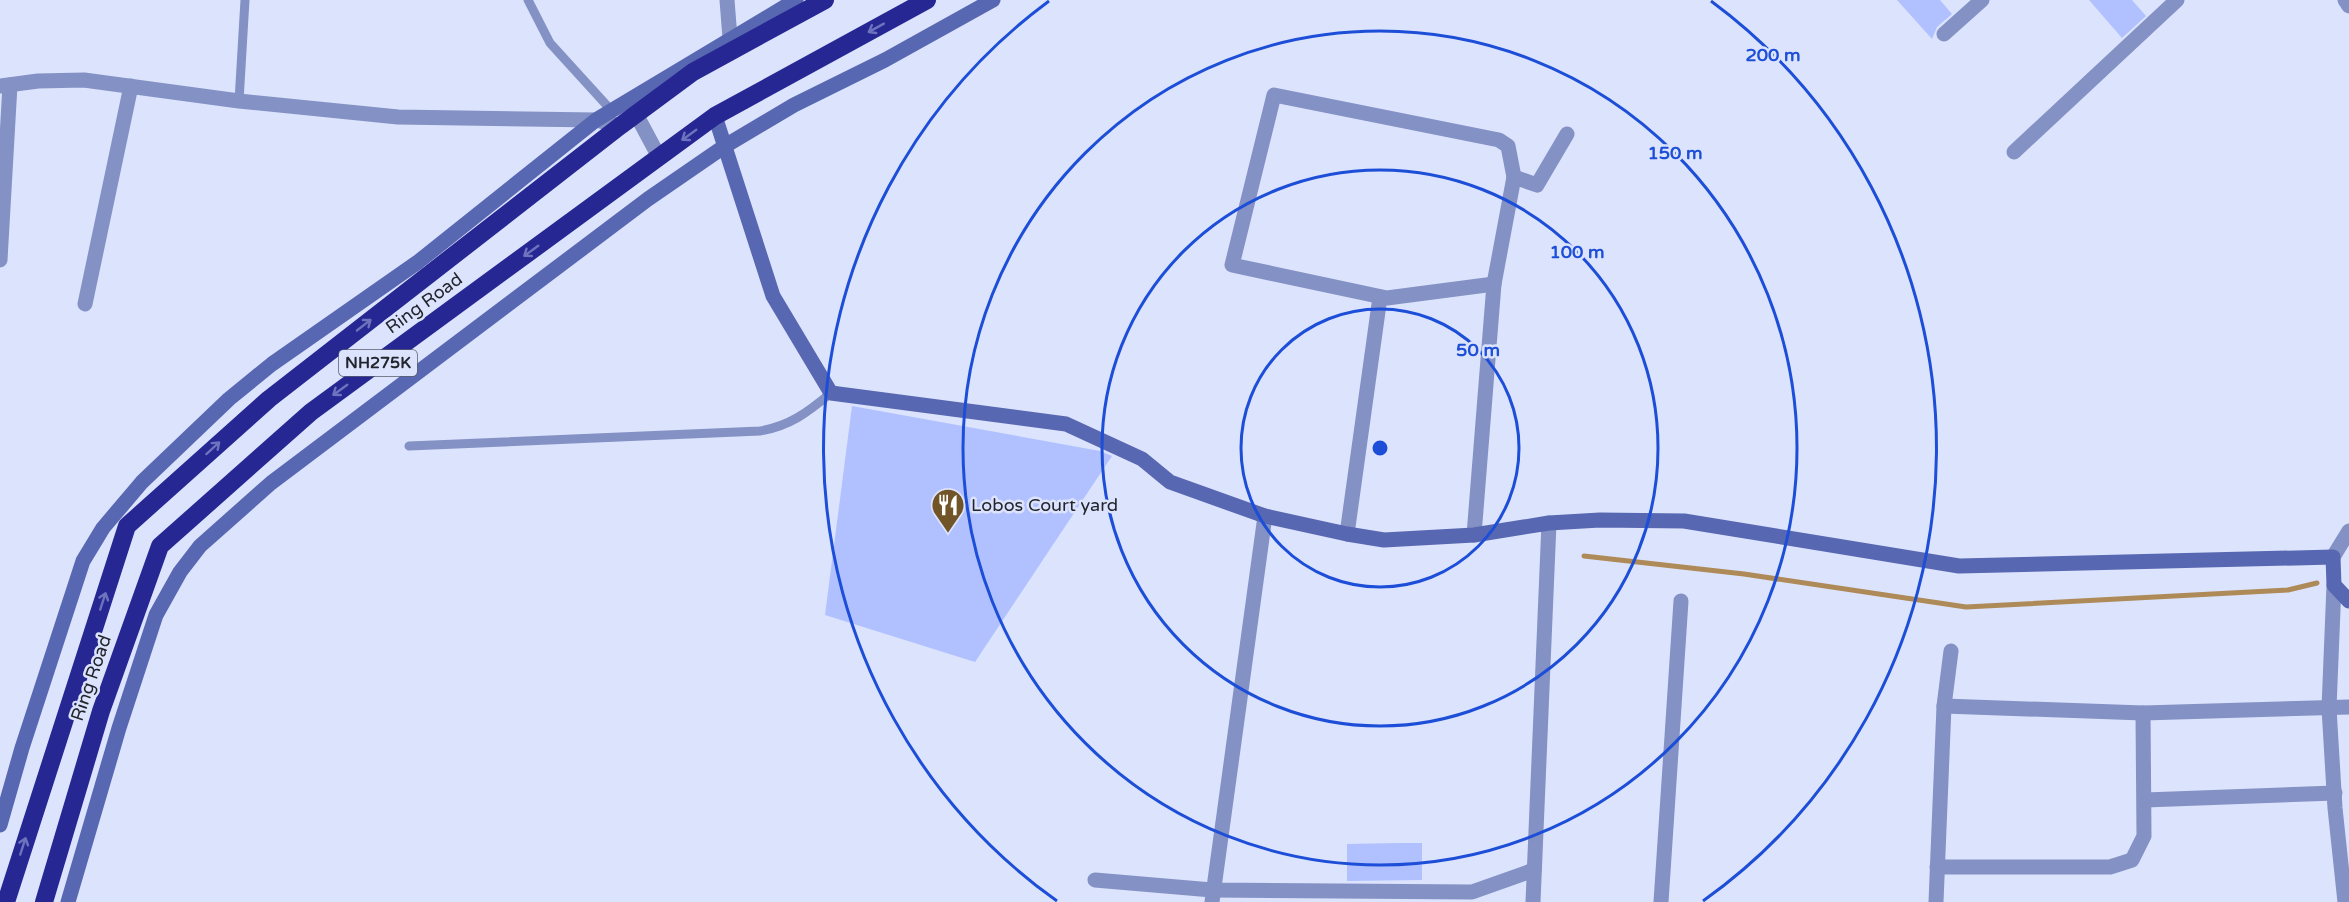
<svg xmlns="http://www.w3.org/2000/svg" width="2349" height="902" font-family="'Varela Round',sans-serif">
  <style>
    .lines { fill: none; stroke-linecap: round; stroke-linejoin: round }
    .stream { stroke: #ad8a57; stroke-width: 5 }
    .building { fill: #b1c1ff }
    .lane { stroke: #8491c4; stroke-width: 9 }
    .street { stroke: #8491c4; stroke-width: 15 }
    .secondary { stroke: #5867b1; stroke-width: 15 }
    .highway { stroke: #262793; stroke-width: 18 }
    .oneway { stroke: #6f72bd }
    .ring { fill: none; stroke: #1d4ed8; stroke-width: 3 }
    .labels { text-anchor: middle; dominant-baseline: central; stroke-width: 5; stroke-linejoin: round; paint-order: stroke }
    .shield { fill: #dce3fd; stroke: #5a5e6c; stroke-width: 1.5 }
    .shield-label { font-size: 16px; font-weight: bold; fill: #23252e }
    .street-label { font-size: 18px; fill: #23252e; stroke: #dce3fd }
    .poi-label { font-size: 18px; fill: #23252e; stroke: #dce3fd; text-anchor: start }
    .centre { fill: #1d4ed8; stroke: #dce3fd; stroke-width: 3 }
    .ring-label { font-size: 18px; text-anchor: middle; font-weight: bold; fill: #1d4ed8; stroke: #dce3fd; stroke-width: 5; stroke-linejoin: round; paint-order: stroke }
  </style>
  <rect width="100%" height="100%" fill="#dce3fd"/>
  <g class="lines">
    <path class="stream" d="M1584,556L1744,574L1966,607L2288,590L2317,583"/>
  </g>
  <g class="building">
    <path d="M1897,0H1940L1952,14L1937,27L1932,39Z"/>
    <path d="M2089,0H2132L2146,16L2122,38Z"/>
    <path d="M852,406L1100,451L1112,456L975,662L825,615Z"/>
    <path d="M1398,843H1422V880L1347,881V844Z"/>
  </g>
  <g class="lines">
    <g class="lane">
      <path d="M528,0L550,43L611,110"/>
      <path d="M239,101L245,0"/>
      <path d="M409,446L760,431C790,426 808,412 831,393"/>
    </g>
    <g class="street">
      <path d="M727,0L730,38"/>
      <path d="M2345,0L2349,6"/>
      <path d="M1944,34L1982,0"/>
      <path d="M0,86L38,81L84,80L239,101L398,117L596,120L620,126"/>
      <path d="M636,114L659,157"/>
      <path d="M2014,152L2177,0"/>
      <path d="M0,260L10,85"/>
      <path d="M1494,284L1387,298L1232,265L1274,95L1499,140L1508,146L1514,177"/>
      <path d="M85,304L131,86"/>
      <path d="M1347,534L1380,297"/>
      <path d="M1474,535L1494,284L1514,177L1537,185L1567,134"/>
      <path d="M2333,557L2349,531"/>
      <path d="M2334,585L2329,708L2335,808L2345,902"/>
      <path d="M1944,706L2143,713L2349,707"/>
      <path d="M2145,800L2335,793"/>
      <path d="M1937,867H2110L2132,860L2144,836L2143,713"/>
      <path d="M1095,880L1212,890L1472,892L1534,870"/>
      <path d="M1212,902L1265,516"/>
      <path d="M1533,902L1549,523"/>
      <path d="M1661,902L1681,601"/>
      <path d="M1936,902L1944,706L1951,651"/>
    </g>
    <g class="secondary">
      <path d="M715,116L773,296L831,393L1066,424L1142,459L1170,482L1265,516L1347,534L1384,540L1474,535L1549,523L1600,520L1684,521L1959,566L2333,557L2334,585L2349,601"/>
      <path d="M0,825L22,748L83,561L103,528L142,482L229,399L272,364L418,262L596,120L796,0"/>
      <path d="M68,902L119,728L156,615L180,572L200,546L271,483L648,199L725,146L794,105L885,60L993,0"/>
    </g>
    <g class="highway">
      <path d="M6,902L127,526L269,399L620,126L693,72L825,0"/>
      <path d="M44,902L101,711L160,546L311,412L715,116L927,0"/>
    </g>
  </g>
  <defs><path id="oneway-shaft" d="M-6 0H5M1.5-3L5.5 0L1.5 3" fill="none" stroke-width="1.6" stroke-linecap="round" stroke-linejoin="round" transform="scale(1.5)"/></defs>
  <g class="oneway">
    <use href="#oneway-shaft" transform="translate(876 28) rotate(151)"/>
    <use href="#oneway-shaft" transform="translate(689 135) rotate(144)"/>
    <use href="#oneway-shaft" transform="translate(531 251) rotate(144)"/>
    <use href="#oneway-shaft" transform="translate(364 325) rotate(-38)"/>
    <use href="#oneway-shaft" transform="translate(340 390) rotate(144)"/>
    <use href="#oneway-shaft" transform="translate(213 448) rotate(-42)"/>
    <use href="#oneway-shaft" transform="translate(103 601) rotate(-72)"/>
    <use href="#oneway-shaft" transform="translate(23 846) rotate(-72)"/>
  </g>
  <g class="ring">
    <circle cx="1380" cy="448" r="139"/>
    <circle cx="1380" cy="448" r="278"/>
    <circle cx="1380" cy="448" r="417"/>
    <path d="M1057 901A556 556 0 0 1 1049 1M1711 1A556 556 0 0 1 1703 901"/>
  </g>
  <defs>
    <g id="restaurant-pin" transform="scale(1.725)"><path d="M0 17L-7.5 6A9.5 9.5 0 1 1 7.5 6Z" fill="#715427" stroke="#dce3fd"/><path d="M-5-6h1v4h1v-4h1v4h1v-4h1v5L-1.5 .5V6h-2V.5L-5-1ZM5-6V6H3V1.5H1.5Q1.5-4 5-6Z" fill="#fff"/></g>
  </defs>
  <g fill-rule="evenodd">
    <use href="#restaurant-pin" x="948" y="505"/>
  </g>
  <g class="labels">
    <rect class="shield" x="339" y="350" width="78" height="26" rx="4.5"/>
    <g class="shield-label">
      <text x="378" y="363">NH275K</text>
    </g>
    <g class="street-label">
      <text transform="translate(424 303) rotate(-36)">Ring Road</text>
      <text transform="translate(91 678) rotate(-71)">Ring Road</text>
    </g>
    <g class="poi-label">
      <text x="971" y="505">Lobos Court yard</text>
    </g>
  </g>
  <circle cx="1380" cy="448" r="9" class="centre"/>
  <g class="ring-label">
    <text x="1773" y="61">200 m</text>
    <text x="1675" y="159">150 m</text>
    <text x="1577" y="258">100 m</text>
    <text x="1478" y="356">50 m</text>
  </g>
</svg>
